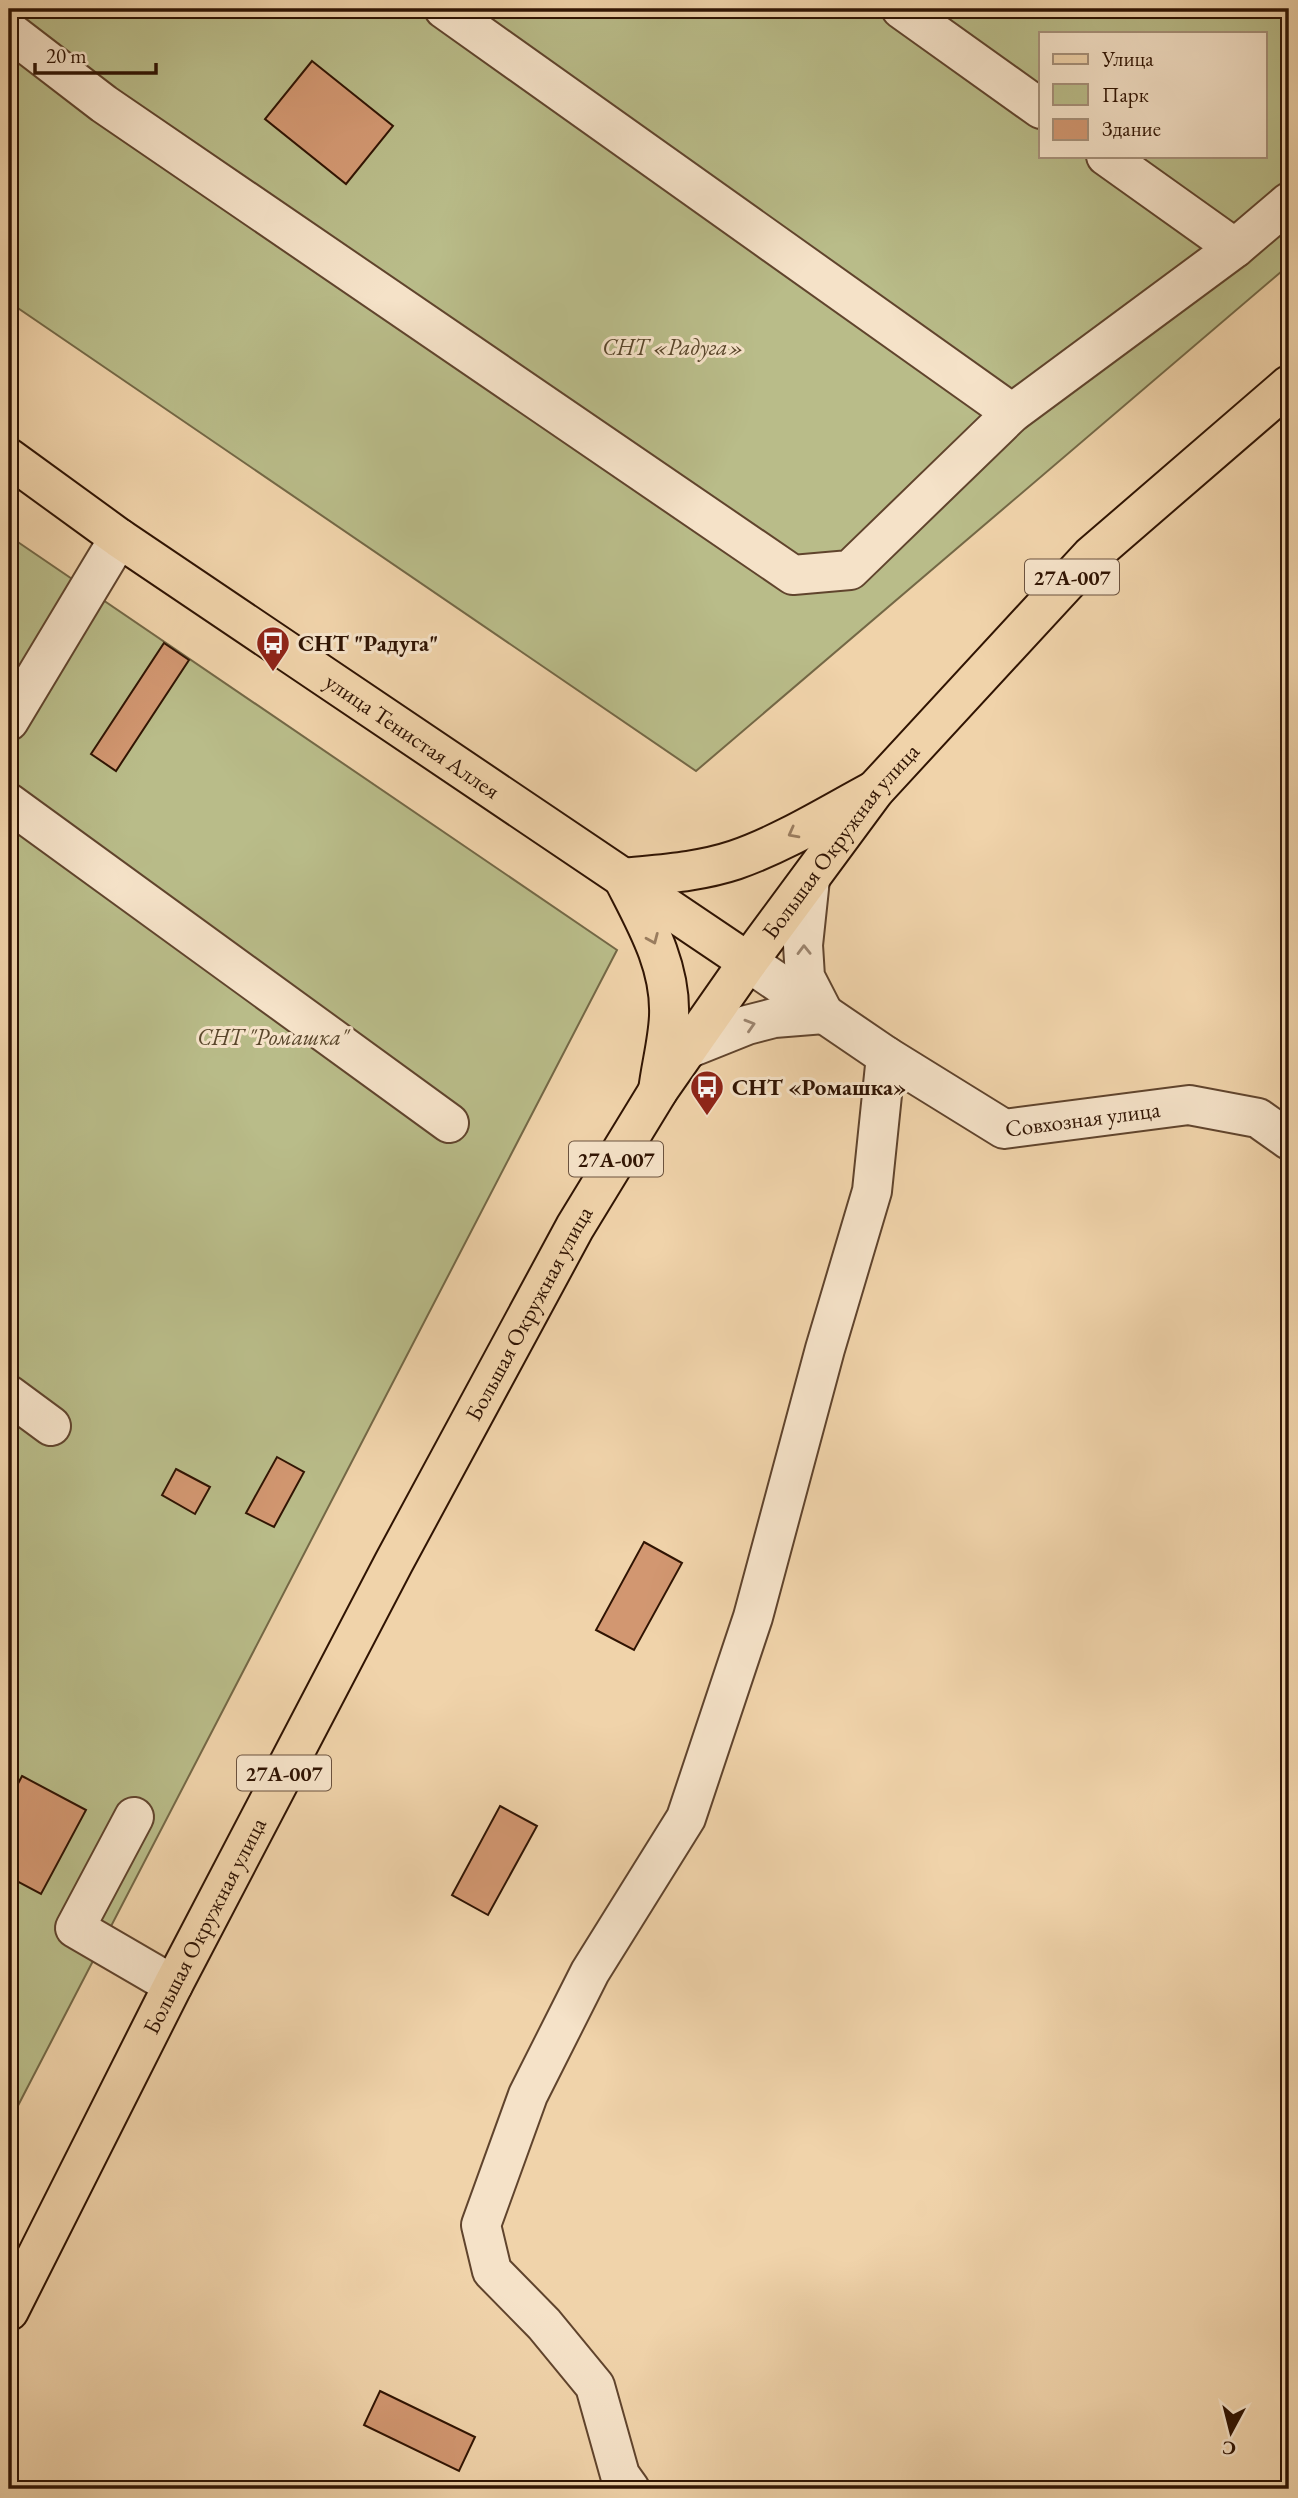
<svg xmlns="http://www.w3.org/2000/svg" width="1298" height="2498" font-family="'EB Garamond',serif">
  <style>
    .green { fill: #b9bc89; stroke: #746846; stroke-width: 2; fill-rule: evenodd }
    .building { fill: #d29771; stroke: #301403; stroke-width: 2 }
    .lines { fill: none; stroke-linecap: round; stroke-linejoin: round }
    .minor-casing { stroke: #60442d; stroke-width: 42 }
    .major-casing { stroke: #301403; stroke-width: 42 }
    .highway-casing { stroke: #301403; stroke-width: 42 }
    .minor { stroke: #f5e2c8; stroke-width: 38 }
    .major { stroke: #f0d3aa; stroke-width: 38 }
    .highway { stroke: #f0d3aa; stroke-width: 38 }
    .oneway { stroke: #9a7d5f }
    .oneway2 { stroke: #9c856f }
    .labels { text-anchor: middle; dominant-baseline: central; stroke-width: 6; stroke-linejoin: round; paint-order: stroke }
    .shield { fill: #f5e2c8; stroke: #6b523e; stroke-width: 2 }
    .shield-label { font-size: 21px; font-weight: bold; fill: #301403 }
    .park-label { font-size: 23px; font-style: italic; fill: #59462b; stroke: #f5e2c8 }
    .poi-label { font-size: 23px; font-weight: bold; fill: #301403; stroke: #f5e2c8; text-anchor: start }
    .street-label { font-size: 23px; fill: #301403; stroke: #f5e2c8 }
  </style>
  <rect width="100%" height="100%" fill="#f0d3aa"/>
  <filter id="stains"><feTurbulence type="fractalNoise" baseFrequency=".00286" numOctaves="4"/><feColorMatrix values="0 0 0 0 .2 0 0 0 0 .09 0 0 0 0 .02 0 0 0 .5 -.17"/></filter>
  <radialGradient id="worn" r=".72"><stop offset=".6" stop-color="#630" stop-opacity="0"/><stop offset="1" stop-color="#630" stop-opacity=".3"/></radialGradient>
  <g class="green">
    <path d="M9,9H1289V265L696,771L9,302ZM1041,33H1265V156H1041Z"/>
    <path d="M9,536L617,950L9,2123Z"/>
  </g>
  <g class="building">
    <path d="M312,61L393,126L346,184L265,119Z"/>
    <path d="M164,643L189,660L116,771L91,754Z"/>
    <path d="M277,1457L304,1472L274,1527L246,1513Z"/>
    <path d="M176,1469L210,1487L195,1514L162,1495Z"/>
    <path d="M644,1542L682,1563L634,1650L596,1630Z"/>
    <path d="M22,1776L86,1810L41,1894L9,1877V1801Z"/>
    <path d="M500,1806L537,1826L488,1915L452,1895Z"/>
    <path d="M380,2391L475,2437L459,2471L364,2425Z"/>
  </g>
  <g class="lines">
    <g class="minor-casing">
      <g id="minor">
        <path d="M444,9L1012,413"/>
        <path d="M901,9L1041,109"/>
        <path d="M9,31L104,104L793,575L850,570L1012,413L1235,248L1289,202"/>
        <path d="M1106,156L1235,248"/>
        <path d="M9,721L119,538"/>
        <path d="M9,803L449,1123"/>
        <path d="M810,879L803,945L805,977L824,1014"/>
        <path id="s1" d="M748,962L886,1056L1004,1129L1189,1105L1258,1118L1289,1140"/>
        <path d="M687,1049L747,1025L774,1018L824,1014"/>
        <path d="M9,1395L51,1426"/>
        <path d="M134,1817L75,1928L173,1985"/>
        <path d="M630,2489L620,2475L595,2386L544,2324L492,2271L481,2225L528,2095L590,1972L686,1818L753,1617L825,1349L872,1191L886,1056"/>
      </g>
    </g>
    <g class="major-casing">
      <g id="major">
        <path id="s2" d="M9,458L119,538L748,962"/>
        <path d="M623,878C661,874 699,872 735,860C784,843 830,814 875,790"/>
        <path d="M624,880C646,923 671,966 669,1016C668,1041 661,1066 658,1091"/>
      </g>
    </g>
    <g class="highway-casing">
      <g id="highway">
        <path id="s3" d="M9,2311L173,1985L394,1562L575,1227L658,1091L748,962L875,790L1091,556L1289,385"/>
      </g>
    </g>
    <use href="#minor" class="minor"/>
    <use href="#major" class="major"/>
    <use href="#highway" class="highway"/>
  </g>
  <defs><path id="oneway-chevron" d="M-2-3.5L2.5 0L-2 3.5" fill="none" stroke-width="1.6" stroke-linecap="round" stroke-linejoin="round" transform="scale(1.75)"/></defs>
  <g class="oneway">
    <use href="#oneway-chevron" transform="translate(793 833) rotate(152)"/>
    <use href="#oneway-chevron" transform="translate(653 939) rotate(67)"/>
  </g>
  <g class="oneway2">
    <use href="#oneway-chevron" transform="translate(804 950) rotate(-91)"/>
    <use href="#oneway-chevron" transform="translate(750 1025) rotate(-17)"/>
  </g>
  <defs>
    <g id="bus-pin" transform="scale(1.75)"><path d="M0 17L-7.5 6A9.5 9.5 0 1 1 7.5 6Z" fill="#8f2418" stroke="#f5e2c8"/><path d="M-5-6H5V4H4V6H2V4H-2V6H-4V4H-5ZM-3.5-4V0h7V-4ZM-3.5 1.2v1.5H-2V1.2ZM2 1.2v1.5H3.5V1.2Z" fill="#fff"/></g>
  </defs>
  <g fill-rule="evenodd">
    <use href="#bus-pin" x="273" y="643"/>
    <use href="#bus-pin" x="707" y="1087"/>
  </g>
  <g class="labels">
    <g class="shield">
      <rect x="1025" y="559.5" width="94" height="35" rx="5"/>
      <rect x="569" y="1141.5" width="94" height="35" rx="5"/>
      <rect x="237" y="1755.5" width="94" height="35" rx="5"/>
    </g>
    <g class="shield-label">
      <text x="1072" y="577">27А-007</text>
      <text x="616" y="1159">27А-007</text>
      <text x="284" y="1773">27А-007</text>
    </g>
    <g class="park-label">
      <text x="673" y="347">СНТ «Радуга»</text>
      <text x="273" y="1037">СНТ "Ромашка"</text>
    </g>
    <g class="poi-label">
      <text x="298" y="643">СНТ "Радуга"</text>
      <text x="732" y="1087">СНТ «Ромашка»</text>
    </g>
    <g class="street-label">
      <text stroke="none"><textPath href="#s2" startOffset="490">улица Тенистая Аллея</textPath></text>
      <text stroke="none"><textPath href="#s3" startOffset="1692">Большая Окружная улица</textPath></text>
      <text stroke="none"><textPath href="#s1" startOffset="385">Совхозная улица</textPath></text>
      <text stroke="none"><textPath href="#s3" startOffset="1125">Большая Окружная улица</textPath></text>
      <text stroke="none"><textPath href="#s3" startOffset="432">Большая Окружная улица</textPath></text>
    </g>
  </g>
  <rect width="1298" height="2498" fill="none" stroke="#f0d3aa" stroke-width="35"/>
  <rect x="10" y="10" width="1277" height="2477" fill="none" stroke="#301403" stroke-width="3.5"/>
  <rect x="18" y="18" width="1263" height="2463" fill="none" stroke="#301403" stroke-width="2"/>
  <rect x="1039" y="32" width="228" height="126" fill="#f5e2c8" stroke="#a69079" stroke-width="2"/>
  <rect x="1053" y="54" width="35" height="10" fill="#f0d3aa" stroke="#a69079" stroke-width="2"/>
  <text x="1102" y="66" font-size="21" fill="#301403">Улица</text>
  <rect x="1053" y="84" width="35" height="21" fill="#b9bc89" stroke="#a69079" stroke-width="2"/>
  <text x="1102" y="102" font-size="21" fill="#301403">Парк</text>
  <rect x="1053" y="119" width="35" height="21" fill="#d29771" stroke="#a69079" stroke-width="2"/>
  <text x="1102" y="136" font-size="21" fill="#301403">Здание</text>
  <g transform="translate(1231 2432) rotate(187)" stroke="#f5e2c8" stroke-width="5" paint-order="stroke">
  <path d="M0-5L12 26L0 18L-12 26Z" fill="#301403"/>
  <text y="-10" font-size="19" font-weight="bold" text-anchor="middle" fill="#301403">С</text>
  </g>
  <path d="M35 63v10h121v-10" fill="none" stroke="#301403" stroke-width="3.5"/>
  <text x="46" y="63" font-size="21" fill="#301403" stroke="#f5e2c8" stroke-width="5" paint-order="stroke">20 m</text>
  <rect width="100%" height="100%" filter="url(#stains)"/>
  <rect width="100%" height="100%" fill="url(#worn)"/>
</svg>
